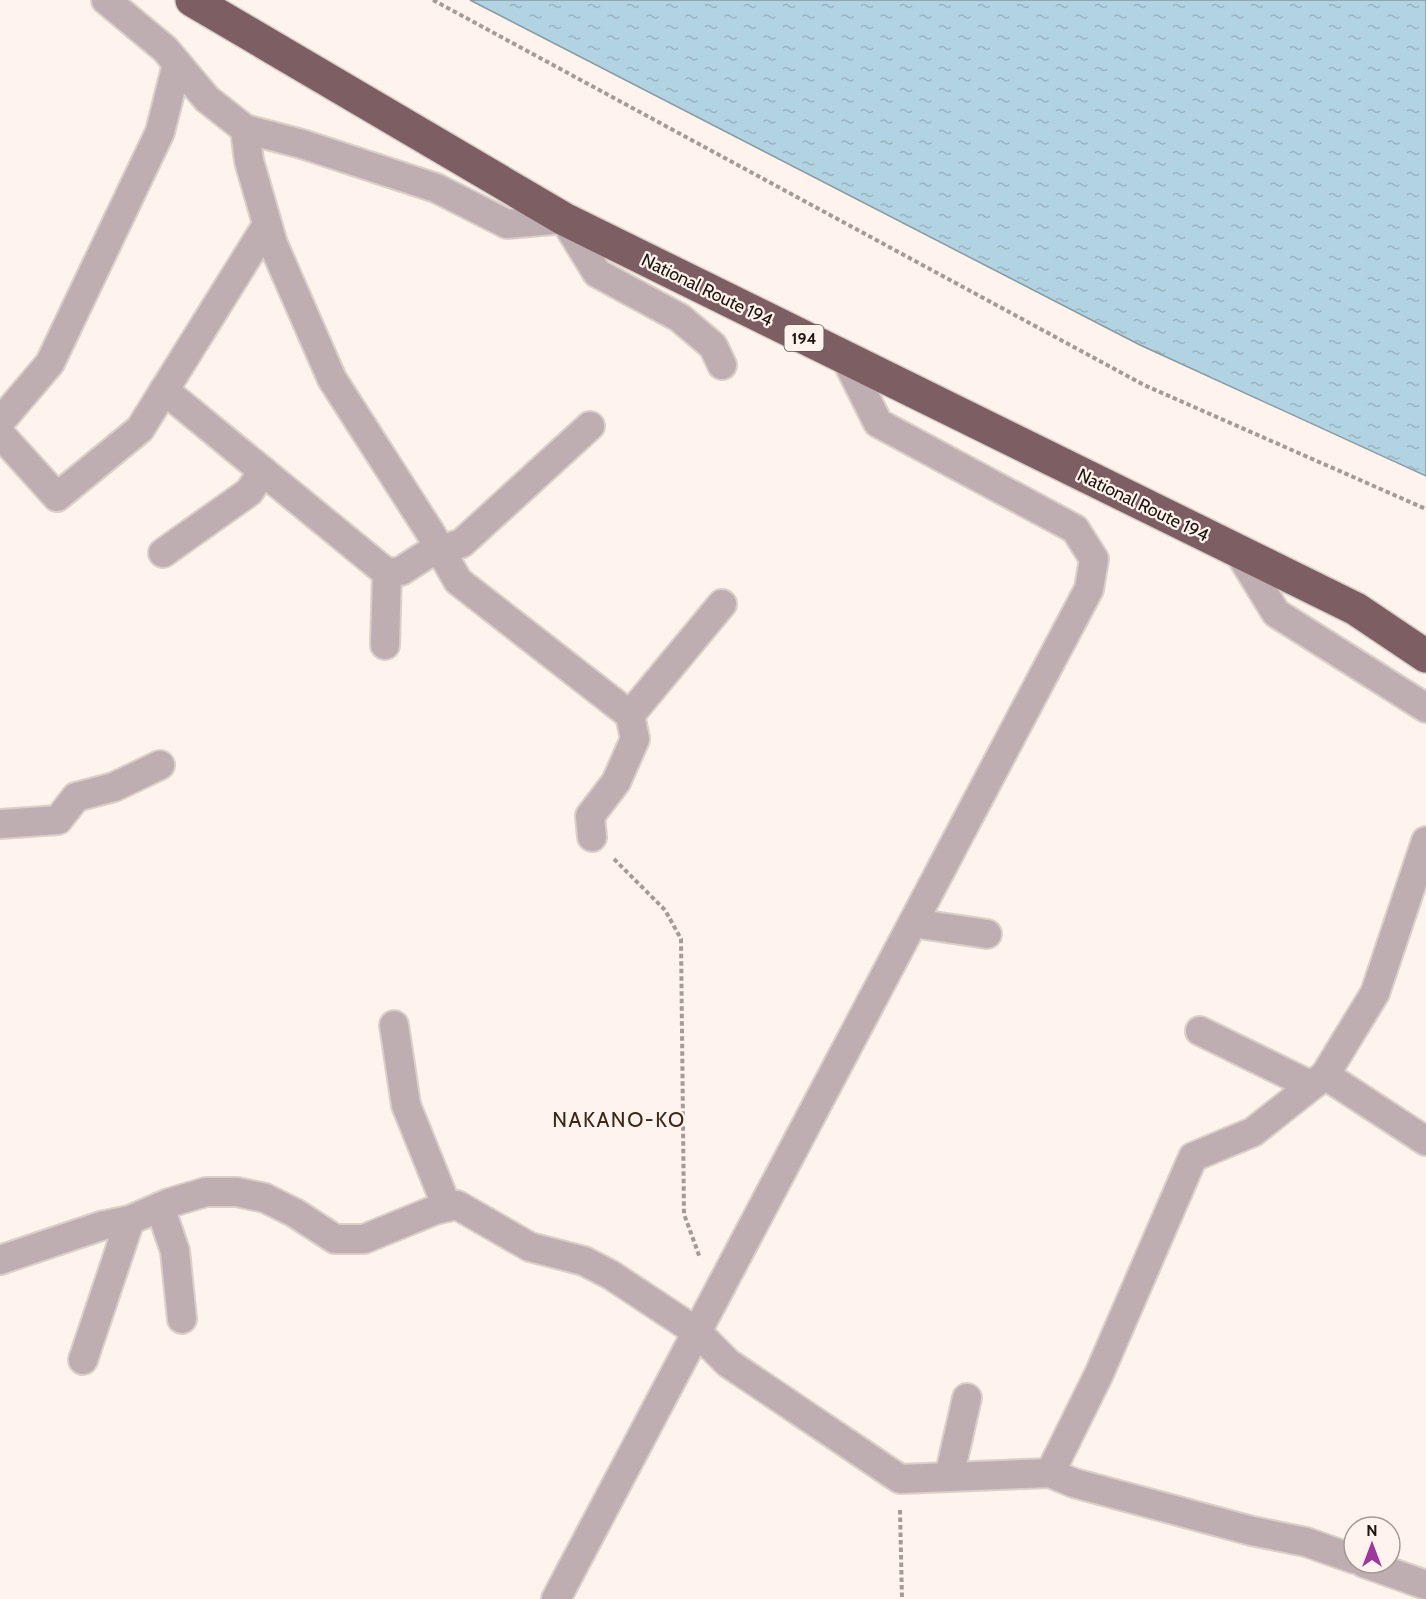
<svg xmlns="http://www.w3.org/2000/svg" width="1426" height="1599" font-family="Cabin,sans-serif">
  <style>
    .water { fill: url(#water-ripples); stroke: #869aa2; stroke-width: 1.5 }
    .lines { fill: none; stroke-linecap: round; stroke-linejoin: round }
    .street-casing { stroke: #dacfc9; stroke-width: 32 }
    .highway-casing { stroke: #dacfc9; stroke-width: 36 }
    .path { stroke: #a59b95; stroke-width: 4; stroke-dasharray: 4.5 3; stroke-linecap: butt }
    .street { stroke: #beaeb1; stroke-width: 28 }
    .highway { stroke: #7c5e63; stroke-width: 33 }
    .labels { text-anchor: middle; dominant-baseline: central; stroke-width: 4.5; stroke-linejoin: round; paint-order: stroke }
    .shield { fill: #fef3ed; stroke: #615852; stroke-width: 1.5 }
    .shield-label { font-size: 16px; font-weight: bold; fill: #1e150f }
    .street-label { font-size: 18px; fill: #1e150f; stroke: #fef3ed }
    .quarter-label { font-size: 21px; letter-spacing: 1.5px; fill: #3c271b; stroke: #fef3ed }
  </style>
  <defs>
    <pattern id="water-ripples" width="26" height="14" patternUnits="userSpaceOnUse" patternTransform="scale(1.5)"><rect width="26" height="14" fill="#b2d3e1"/><path d="M2 4q2-2 4 0t4 0M15 11q2-2 4 0t4 0" fill="none" stroke="#99b4c0"/></pattern>
  </defs>
  <rect width="100%" height="100%" fill="#fef3ed"/>
  <path class="water" d="M470,0H1426V476L1140,345Z"/>
  <g class="lines">
    <g class="street-casing">
      <g id="street">
        <path d="M106,0L165,49L207,99L245,129L302,144L436,188L507,224L564,219L597,273L680,318L713,346L722,365"/>
        <path d="M245,129L249,161L273,244L332,379L430,532L458,581L630,715L722,604"/>
        <path d="M164,390L387,573L401,571L426,555L462,543L590,426"/>
        <path d="M0,422L50,363L160,132L177,64"/>
        <path d="M0,434L57,497L140,429L267,225"/>
        <path d="M1238,551L1276,613L1426,708"/>
        <path d="M163,553L249,492L263,471"/>
        <path d="M385,645L387,573"/>
        <path d="M0,824L58,820L76,797L114,787L160,765"/>
        <path d="M592,837L590,816L616,782L635,739L630,715"/>
        <path d="M913,923L987,934"/>
        <path d="M394,1025L406,1105L447,1207"/>
        <path d="M1200,1031L1310,1085"/>
        <path d="M1325,1075L1426,1141"/>
        <path d="M160,1207L175,1251L182,1319"/>
        <path d="M0,1260L101,1226L130,1220L169,1203L206,1192H237L265,1198L295,1213L335,1239H364L435,1210L457,1205L530,1247L584,1261L611,1275L697,1332L728,1363L900,1479L1050,1473L1074,1483L1252,1531L1306,1542L1354,1559"/>
        <path d="M83,1360L130,1220"/>
        <path d="M1050,1473L1099,1374L1193,1157L1253,1132L1325,1075L1375,993L1426,841"/>
        <path d="M949,1477L967,1398"/>
        <path d="M1364,1563L1426,1585"/>
        <path d="M556,1599L1089,589L1094,559L1075,529L878,423L846,359"/>
      </g>
    </g>
    <g class="highway-casing">
      <path id="highway" d="M192,0L564,219L1356,609L1426,656"/>
    </g>
    <g class="path">
      <path d="M433,0L1144,385L1426,509"/>
      <path d="M614,859L665,910L681,939L684,1214L700,1258"/>
      <path d="M900,1510L902,1599"/>
    </g>
    <use href="#street" class="street"/>
    <use href="#highway" class="highway"/>
  </g>
  <g class="labels">
    <rect class="shield" x="784.5" y="325" width="39" height="26" rx="4.5"/>
    <g class="shield-label">
      <text x="804" y="338">194</text>
    </g>
    <g class="street-label">
      <text transform="translate(707 290) rotate(26)">National Route 194</text>
      <text transform="translate(1143 505) rotate(26)">National Route 194</text>
    </g>
    <g class="quarter-label">
      <text x="619" y="1119">NAKANO-KO</text>
    </g>
  </g>
  <g transform="translate(1372 1545)"><circle r="28" fill="#fef3ed" stroke="#a49a94" stroke-width="1.5"/>
  <path d="M0-4.5L10 22L0 15L-10 22Z" fill="#9e389c"/>
  <text y="-9" font-size="16" font-weight="bold" text-anchor="middle" fill="#1e150f">N</text>
  </g>
</svg>
